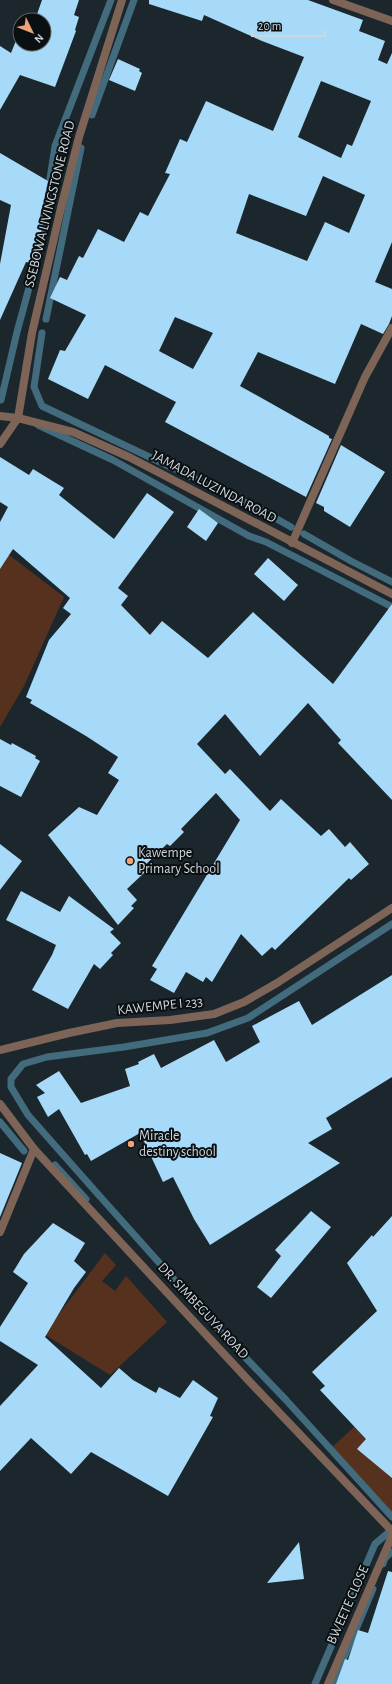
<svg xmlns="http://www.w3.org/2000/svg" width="392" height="1684" font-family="'Alegreya Sans',sans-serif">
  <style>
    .green { fill: #56321e }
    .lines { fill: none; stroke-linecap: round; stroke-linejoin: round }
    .stream { stroke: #426b7d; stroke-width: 7 }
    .building { fill: #a6daf8; fill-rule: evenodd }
    .minor { stroke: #7d6457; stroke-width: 8 }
    .poi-dot { fill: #efa378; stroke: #0a0f12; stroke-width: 1.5 }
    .labels { text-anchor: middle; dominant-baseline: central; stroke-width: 4; stroke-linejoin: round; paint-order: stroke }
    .street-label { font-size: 14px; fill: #cfd6da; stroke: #0a0f12 }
    .poi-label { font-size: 14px; fill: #cfd6da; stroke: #0a0f12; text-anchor: start }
  </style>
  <rect width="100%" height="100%" fill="#1c272d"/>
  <g class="green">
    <path d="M0,548L64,597L24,686L0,727Z"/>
    <path d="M105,1253L116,1265L102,1281L115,1291L126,1276L167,1322L110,1375L44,1334Z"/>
    <path d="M392,1337V1515L330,1449L375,1408Z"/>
  </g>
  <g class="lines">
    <g class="stream">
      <path d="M92,115L134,0"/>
      <path d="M46,319L81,148"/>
      <path d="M42,333L34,387L42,406L261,510L291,527"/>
      <path d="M1,400L17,332L39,251L55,146L111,0"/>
      <path d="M38,425L113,460L249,536L266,542L309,564L392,607"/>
      <path d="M304,534L351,561L392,582"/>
      <path d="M392,924L248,1018L207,1033L124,1047L47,1057L23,1064L11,1079V1087L28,1115L96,1192L222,1333L286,1400L392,1517"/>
      <path d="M0,1122L24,1151"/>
      <path d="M55,1165L86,1199"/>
      <path d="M383,1564L385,1558L392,1552"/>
      <path d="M315,1684L375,1544L389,1532"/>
      <path d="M333,1684L373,1589"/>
    </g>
  </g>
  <g class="building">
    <path d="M42,0H79L74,15L79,17L75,30L76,31L55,87L20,75L0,110V46L11,53L17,38L20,40V44H44V20H35Z"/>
    <path d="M149,0H308L363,20L359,31L385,41L378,60L387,64L392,53V242L375,282L392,289V316L389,324L383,334L361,324L335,384L258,352L240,386L329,436V438L332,439L306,497L165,422L176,402L105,365L88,399L48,379L60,350L65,351L86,315L50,298L60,277L67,280L79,256L83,258L98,229L124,242L140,212L148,216L170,174L165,173L180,139L187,142L206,101L273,131L304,57L262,41L204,15L202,21L149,4ZM321,81L371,101L352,146L347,144L341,158L298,137ZM323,176L365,195L349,233L325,222L307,261L236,233L249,194L306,216ZM175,317L213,333L193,369L159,351Z"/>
    <path d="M118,59L140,69L139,71L142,73L135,91L109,80Z"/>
    <path d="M0,153L48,181L39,222L43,223L35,264L26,262L0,320V264L11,205L0,200Z"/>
    <path d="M341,445L385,472L350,527L324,511V507L316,503Z"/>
    <path d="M0,457L29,475L33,469L64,488L59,495L114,539L147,493L174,512L118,588L128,596L121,605L150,635L162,621L208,658L253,612L333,684L392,604V800L338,743L341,740L308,703L260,756L225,714L197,744L225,774L230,769L270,811L281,799L321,836L329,829L345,847L350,842L369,864L351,880L349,878L275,950L272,947L262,956L241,934L212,982L206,977L203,982L186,972L174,993L150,980L157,969L152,966L240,820L216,793L181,829L184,832L170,846L167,844L142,868L145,872L127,889L137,900L131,906L134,908L118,925L48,835L79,807L97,815L119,780L108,773L118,757L86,736L30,703L32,700L26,697L49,640L71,614L63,608L70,598L13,549L0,569V522L8,507L0,502Z"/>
    <path d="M199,509L218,523L206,541L187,527Z"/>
    <path d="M268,558L298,585L284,601L254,574Z"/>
    <path d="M0,739L11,745L12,743L36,756L35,758L40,761L21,797L0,786Z"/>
    <path d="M0,844L22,861L0,890Z"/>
    <path d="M21,891L60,912L69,896L114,929L110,932L121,943L111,953L113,955L100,969L94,964L68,1009L32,990L52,955L56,945L6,920Z"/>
    <path d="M392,975V1077L326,1118L332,1129L308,1143L340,1163L210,1245L194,1219L173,1177L163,1182L140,1133L91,1161L87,1154L85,1155L59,1109L48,1117L37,1097L45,1093L36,1085L59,1071L81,1103L130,1086L125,1069L139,1064L138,1062L154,1054L161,1068L214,1040L226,1062L260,1042L252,1026L299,1001L312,1025Z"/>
    <path d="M0,1153L22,1163L0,1217Z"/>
    <path d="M311,1211L331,1227L271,1298L257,1287L281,1256L275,1250Z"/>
    <path d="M392,1216V1478L357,1449L366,1439L320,1390L325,1386L312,1372L377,1311L347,1263L372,1235L373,1237Z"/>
    <path d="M53,1223L85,1243L74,1261L86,1272L74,1288L45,1337L101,1388L119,1368L133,1380L156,1393L159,1387L180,1398L193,1380L218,1398L210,1416L213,1417L168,1496L91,1452L71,1474L31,1438L0,1471V1406L38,1365L0,1341V1327L28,1283L13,1272L24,1254Z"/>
    <path d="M299,1542L304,1579L267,1583Z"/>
    <path d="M388,1571L392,1572V1684H336L345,1659L348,1660L358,1630L368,1633Z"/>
  </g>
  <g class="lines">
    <g class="minor">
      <path d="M333,0L392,21"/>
      <path d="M0,416L18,418L73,432L129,457L392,594"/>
      <path d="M0,444L18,418L32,333L61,208L79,137L122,0"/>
      <path d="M292,543L365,377L392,328"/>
      <path d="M0,1050L69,1033L117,1023L170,1020L214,1014L244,1002L277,983L392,908"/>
      <path d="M0,1104L34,1149L249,1381L392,1531"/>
      <path d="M0,1232L34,1149"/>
      <path d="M328,1684L392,1536"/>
    </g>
  </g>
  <g class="poi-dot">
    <circle cx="130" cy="861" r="4"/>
    <circle cx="131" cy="1144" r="4"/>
  </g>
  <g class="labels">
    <g class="street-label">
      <text transform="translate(50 204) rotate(-76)">SSEBOWA LIVINGSTONE ROAD</text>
      <text transform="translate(214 487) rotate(28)">JAMADA LUZINDA ROAD</text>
      <text transform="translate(160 1006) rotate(-6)">KAWEMPE I 233</text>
      <text transform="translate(203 1311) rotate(47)">DR. SIMBEGUYA ROAD</text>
      <text transform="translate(348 1605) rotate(-66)">BWEETE CLOSE</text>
    </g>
    <g class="poi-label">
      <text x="138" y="853">Kawempe<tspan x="138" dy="16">Primary School</tspan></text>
      <text x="139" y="1136">Miracle<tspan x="139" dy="16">destiny school</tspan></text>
    </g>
  </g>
  <g transform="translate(32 32) rotate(133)"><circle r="19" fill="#0a0f12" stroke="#595f62"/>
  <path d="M0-3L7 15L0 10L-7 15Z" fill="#efa378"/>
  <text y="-6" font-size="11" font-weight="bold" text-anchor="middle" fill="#cfd6da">N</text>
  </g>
  <path d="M252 30v6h73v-6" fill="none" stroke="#cfd6da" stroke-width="2"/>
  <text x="258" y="30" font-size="12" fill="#cfd6da" stroke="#0a0f12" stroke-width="3" paint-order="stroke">20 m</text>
</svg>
